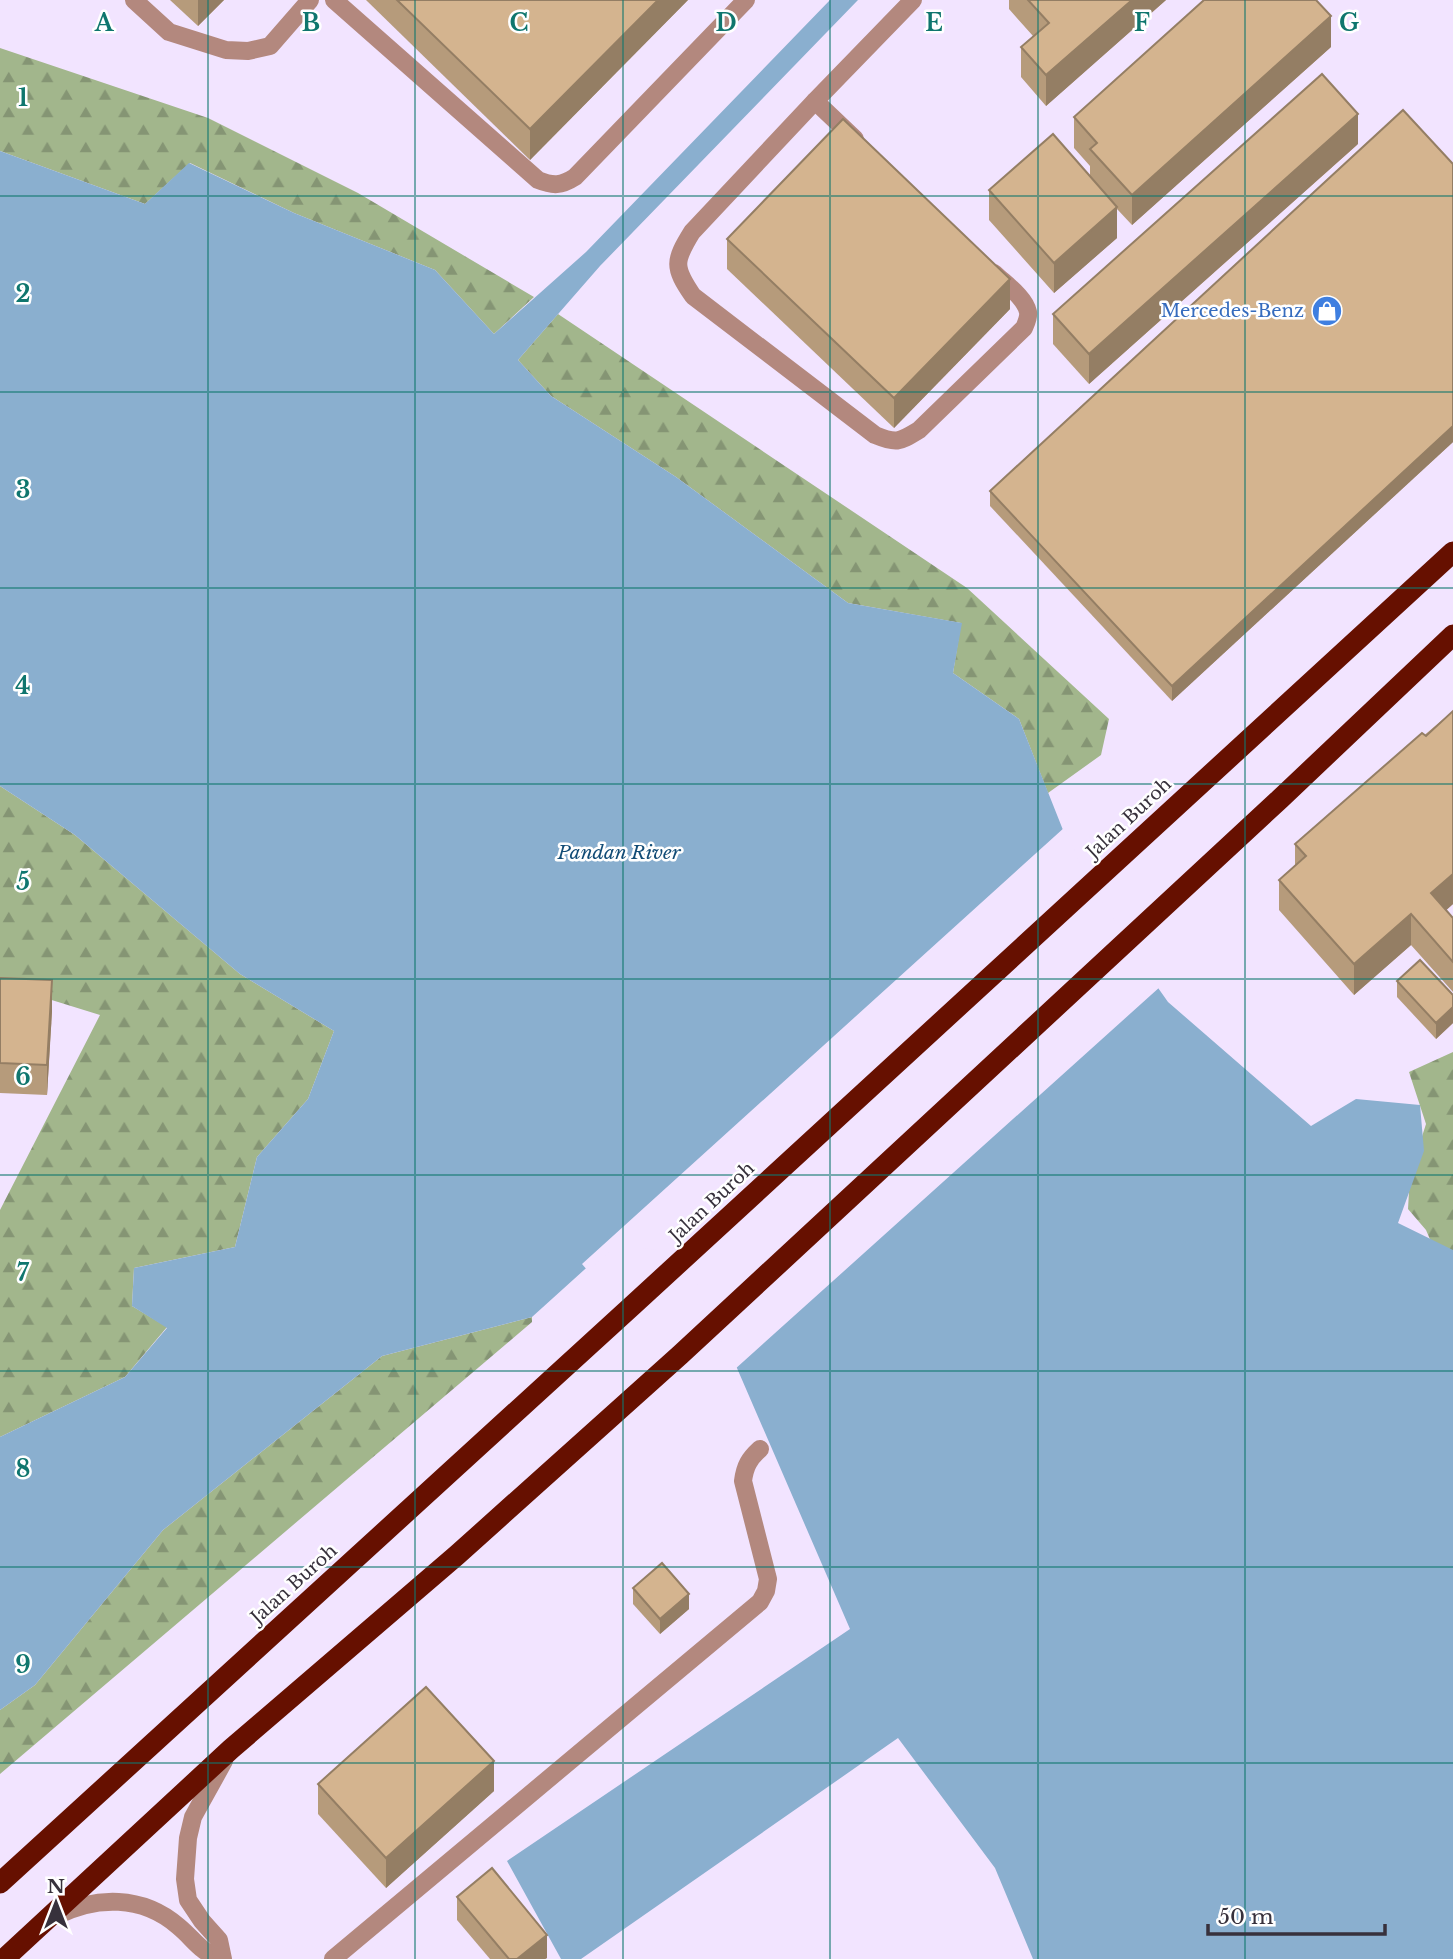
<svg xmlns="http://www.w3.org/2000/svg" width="1453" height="1959" font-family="'Libre Baskerville',serif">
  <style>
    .forest { fill: url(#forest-firs) }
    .water { fill: #8aafcf }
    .pier { fill: #f2e4ff }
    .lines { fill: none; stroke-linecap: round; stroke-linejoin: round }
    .minor { stroke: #b3887e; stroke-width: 18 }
    .highway { stroke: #661000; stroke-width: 21 }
    .wall { fill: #b69b7b }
    .shaded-wall { fill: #947e64 }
    .building { fill: #d4b48f; stroke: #947e64; stroke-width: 2 }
    .grid { fill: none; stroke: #0f766e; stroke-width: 2; stroke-opacity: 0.55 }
    .labels { text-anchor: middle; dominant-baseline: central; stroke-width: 5; stroke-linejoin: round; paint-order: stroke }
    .shop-label { font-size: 18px; fill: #366cbe; stroke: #fff; text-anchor: end }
    .street-label { font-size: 18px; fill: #37313c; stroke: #fff }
    .water-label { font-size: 19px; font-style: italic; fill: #124c76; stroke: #fff }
    .grid-label { font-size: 23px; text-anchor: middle; font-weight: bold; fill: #0f766e; stroke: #fff; stroke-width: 5; stroke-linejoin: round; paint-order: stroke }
  </style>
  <defs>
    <pattern id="forest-firs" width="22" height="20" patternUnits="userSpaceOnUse" patternTransform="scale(1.75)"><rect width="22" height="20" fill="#a2b68c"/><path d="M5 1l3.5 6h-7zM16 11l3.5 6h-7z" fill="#859574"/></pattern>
  </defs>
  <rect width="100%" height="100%" fill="#f2e4ff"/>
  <g class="forest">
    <path d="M0,48L208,118L358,193L534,297L494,334L435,270L294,213L190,163L145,204L0,151Z"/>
    <path d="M558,314L967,588L1109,719L1101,755L1048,793L1019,719L953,673L961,623L848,603L676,477L551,396L518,360Z"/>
    <path d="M0,786L75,835L240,974L334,1031L308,1099L257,1157L235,1247L134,1268L132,1306L167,1327L125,1377L0,1437V1210L100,1015L0,984Z"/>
    <path d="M1453,1052V1269L1441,1265L1426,1230L1408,1209L1410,1174L1426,1124L1409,1072Z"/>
    <path d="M532,1317V1322L0,1774V1710L35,1685L163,1530L382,1356Z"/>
  </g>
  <path class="water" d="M830,0H858L600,266L518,360L551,396L676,477L848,603L962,623L953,673L1019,719L1084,883L1168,1002L1311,1126L1356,1099L1420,1105L1424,1151L1398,1223L1453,1250V1959H1033L995,1868L898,1738L581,1959H561L507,1861L850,1629L685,1248L615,1242L532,1317L382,1356L163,1530L35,1685L0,1710V1437L125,1377L167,1328L132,1306L134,1268L235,1247L257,1157L308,1099L334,1031L240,974L75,835L0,786V151L145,204L189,163L294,213L435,270L494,334L586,252Z"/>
  <path class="pier" d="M1065,827L1087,881L1161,986L734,1370L683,1252L616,1246L588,1271L582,1264Z"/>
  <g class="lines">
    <g class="minor">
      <path d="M134,0L169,32L226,50L248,51L270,46L310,0"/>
      <path d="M334,0L538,180C553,186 561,186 575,177L746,0"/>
      <path d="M913,0L815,101L692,232C674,261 673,267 693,296L875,435C897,444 899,442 919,430L1024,328C1026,323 1029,318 1028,312C1025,297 1004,283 994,273"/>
      <path d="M815,101L855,139"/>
      <path d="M56,1916C96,1896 142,1895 178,1926C195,1940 198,1950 220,1959"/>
      <path d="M223,1959L219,1940L202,1921L188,1900L185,1879L188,1838L193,1817L224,1761"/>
      <path d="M333,1959L760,1602L766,1591L768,1579L743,1481C745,1466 749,1459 760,1449"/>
    </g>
    <g class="highway">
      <path d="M0,1883L633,1305L1453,552"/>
      <path d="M4,1959L231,1749L457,1555L680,1355L1280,799L1453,635"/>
    </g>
  </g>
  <g class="wall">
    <path d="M170,0H224L198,26Z"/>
    <path d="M366,0H688L530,160Z"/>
    <path d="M1009,0H1166L1046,106L1021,77V47L1033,36L1009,9Z"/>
    <path d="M1331,47L1132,225L1117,209V238L1054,293L989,220V190L1090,177V166L1074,148V117Z"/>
    <path d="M1358,144L1089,384L1053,344V314Z"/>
    <path d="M1453,164V442L1172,701L990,506V491Z"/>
    <path d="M727,239L1010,309L894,428L727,269Z"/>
    <path d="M1453,711V904L1446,910L1453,918V992L1411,945L1354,995L1279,910V880L1295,865V844Z"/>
    <path d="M0,978L52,1011L47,1095L0,1093Z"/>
    <path d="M1397,981L1453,995V1023L1436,1039L1397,997Z"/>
    <path d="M633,1588L689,1609L660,1634L633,1604Z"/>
    <path d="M318,1784L494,1791L386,1888L318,1814Z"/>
    <path d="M457,1897L547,1958L545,1959H490L457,1920Z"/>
  </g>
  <g class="shaded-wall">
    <path d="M198,0H224L198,26Z"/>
    <path d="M658,0H688L530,160V129Z"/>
    <path d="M1132,0H1166L1046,106V75Z"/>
    <path d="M1331,16V47L1132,225V195Z"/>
    <path d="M1358,114V144L1089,384V354Z"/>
    <path d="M1117,207V238L1054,293V263Z"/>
    <path d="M1010,279V309L894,428V398Z"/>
    <path d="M1453,426V442L1172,701V686Z"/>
    <path d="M1453,874V904L1431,924V893Z"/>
    <path d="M1411,914V945L1354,995V964Z"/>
    <path d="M52,980V1011L47,1095V1065Z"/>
    <path d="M1453,1007V1023L1436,1039V1023Z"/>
    <path d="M689,1594V1609L660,1634V1619Z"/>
    <path d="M494,1761V1791L386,1888V1858Z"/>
    <path d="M547,1935V1958L545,1959H517Z"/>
  </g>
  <g class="building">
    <path d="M397,0H658L530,129Z"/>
    <path d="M1028,0H1132L1046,75L1021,47L1049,23Z"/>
    <path d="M1204,0H1316L1331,16L1132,195L1090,149L1097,143L1074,117Z"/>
    <path d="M1322,74L1358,114L1089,354L1053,314Z"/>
    <path d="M1403,110L1453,164V426L1172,686L990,491Z"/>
    <path d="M843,119L1010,279L894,398L727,239Z"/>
    <path d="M1053,134L1117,207L1054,263L989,190Z"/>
    <path d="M1453,711V874L1431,893L1453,918V962L1411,914L1354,964L1279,880L1306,856L1295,844L1422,733L1426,736Z"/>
    <path d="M1420,960L1453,995V1007L1436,1023L1397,981Z"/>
    <path d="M0,978L52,980L47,1065L0,1063Z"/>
    <path d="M662,1563L689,1594L660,1619L633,1588Z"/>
    <path d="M426,1687L494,1761L386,1858L318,1784Z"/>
    <path d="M492,1868L547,1935L517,1959H509L457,1897Z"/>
  </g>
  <path class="grid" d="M208,0V1959M415,0V1959M623,0V1959M830,0V1959M1038,0V1959M1245,0V1959M0,196H1453M0,392H1453M0,588H1453M0,784H1453M0,979H1453M0,1175H1453M0,1371H1453M0,1567H1453M0,1763H1453"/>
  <defs>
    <g id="shop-disc" transform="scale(1.575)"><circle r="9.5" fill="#3f7fe0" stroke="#fff"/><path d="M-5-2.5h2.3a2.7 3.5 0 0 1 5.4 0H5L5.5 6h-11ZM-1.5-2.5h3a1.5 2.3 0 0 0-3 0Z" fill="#fff"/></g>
  </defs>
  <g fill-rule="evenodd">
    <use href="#shop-disc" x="1327" y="311"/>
  </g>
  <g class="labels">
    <g class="shop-label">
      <text x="1304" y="311">Mercedes-Benz</text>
    </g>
    <g class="street-label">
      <text transform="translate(1129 818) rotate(-43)">Jalan Buroh</text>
      <text transform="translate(712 1202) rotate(-43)">Jalan Buroh</text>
      <text transform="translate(294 1584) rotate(-42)">Jalan Buroh</text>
    </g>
    <g class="water-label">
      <text x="619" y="852">Pandan River</text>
    </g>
  </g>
  <g class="grid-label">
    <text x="104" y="31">A</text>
    <text x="311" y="31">B</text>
    <text x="519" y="31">C</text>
    <text x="726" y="31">D</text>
    <text x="934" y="31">E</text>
    <text x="1142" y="31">F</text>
    <text x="1349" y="31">G</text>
    <text x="23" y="106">1</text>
    <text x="23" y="302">2</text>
    <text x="23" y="498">3</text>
    <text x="23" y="694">4</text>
    <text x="23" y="890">5</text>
    <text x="23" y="1085">6</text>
    <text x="23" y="1281">7</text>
    <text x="23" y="1477">8</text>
    <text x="23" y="1673">9</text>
  </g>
  <g transform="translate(56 1903)" stroke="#ffffff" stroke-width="5" paint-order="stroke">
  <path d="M0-5L12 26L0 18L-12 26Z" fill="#37313c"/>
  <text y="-10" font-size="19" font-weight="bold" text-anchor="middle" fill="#37313c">N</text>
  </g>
  <path d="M1208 1924v10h177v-10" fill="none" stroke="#37313c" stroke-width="3.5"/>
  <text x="1218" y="1924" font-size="21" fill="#37313c" stroke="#ffffff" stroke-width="5" paint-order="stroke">50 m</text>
</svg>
